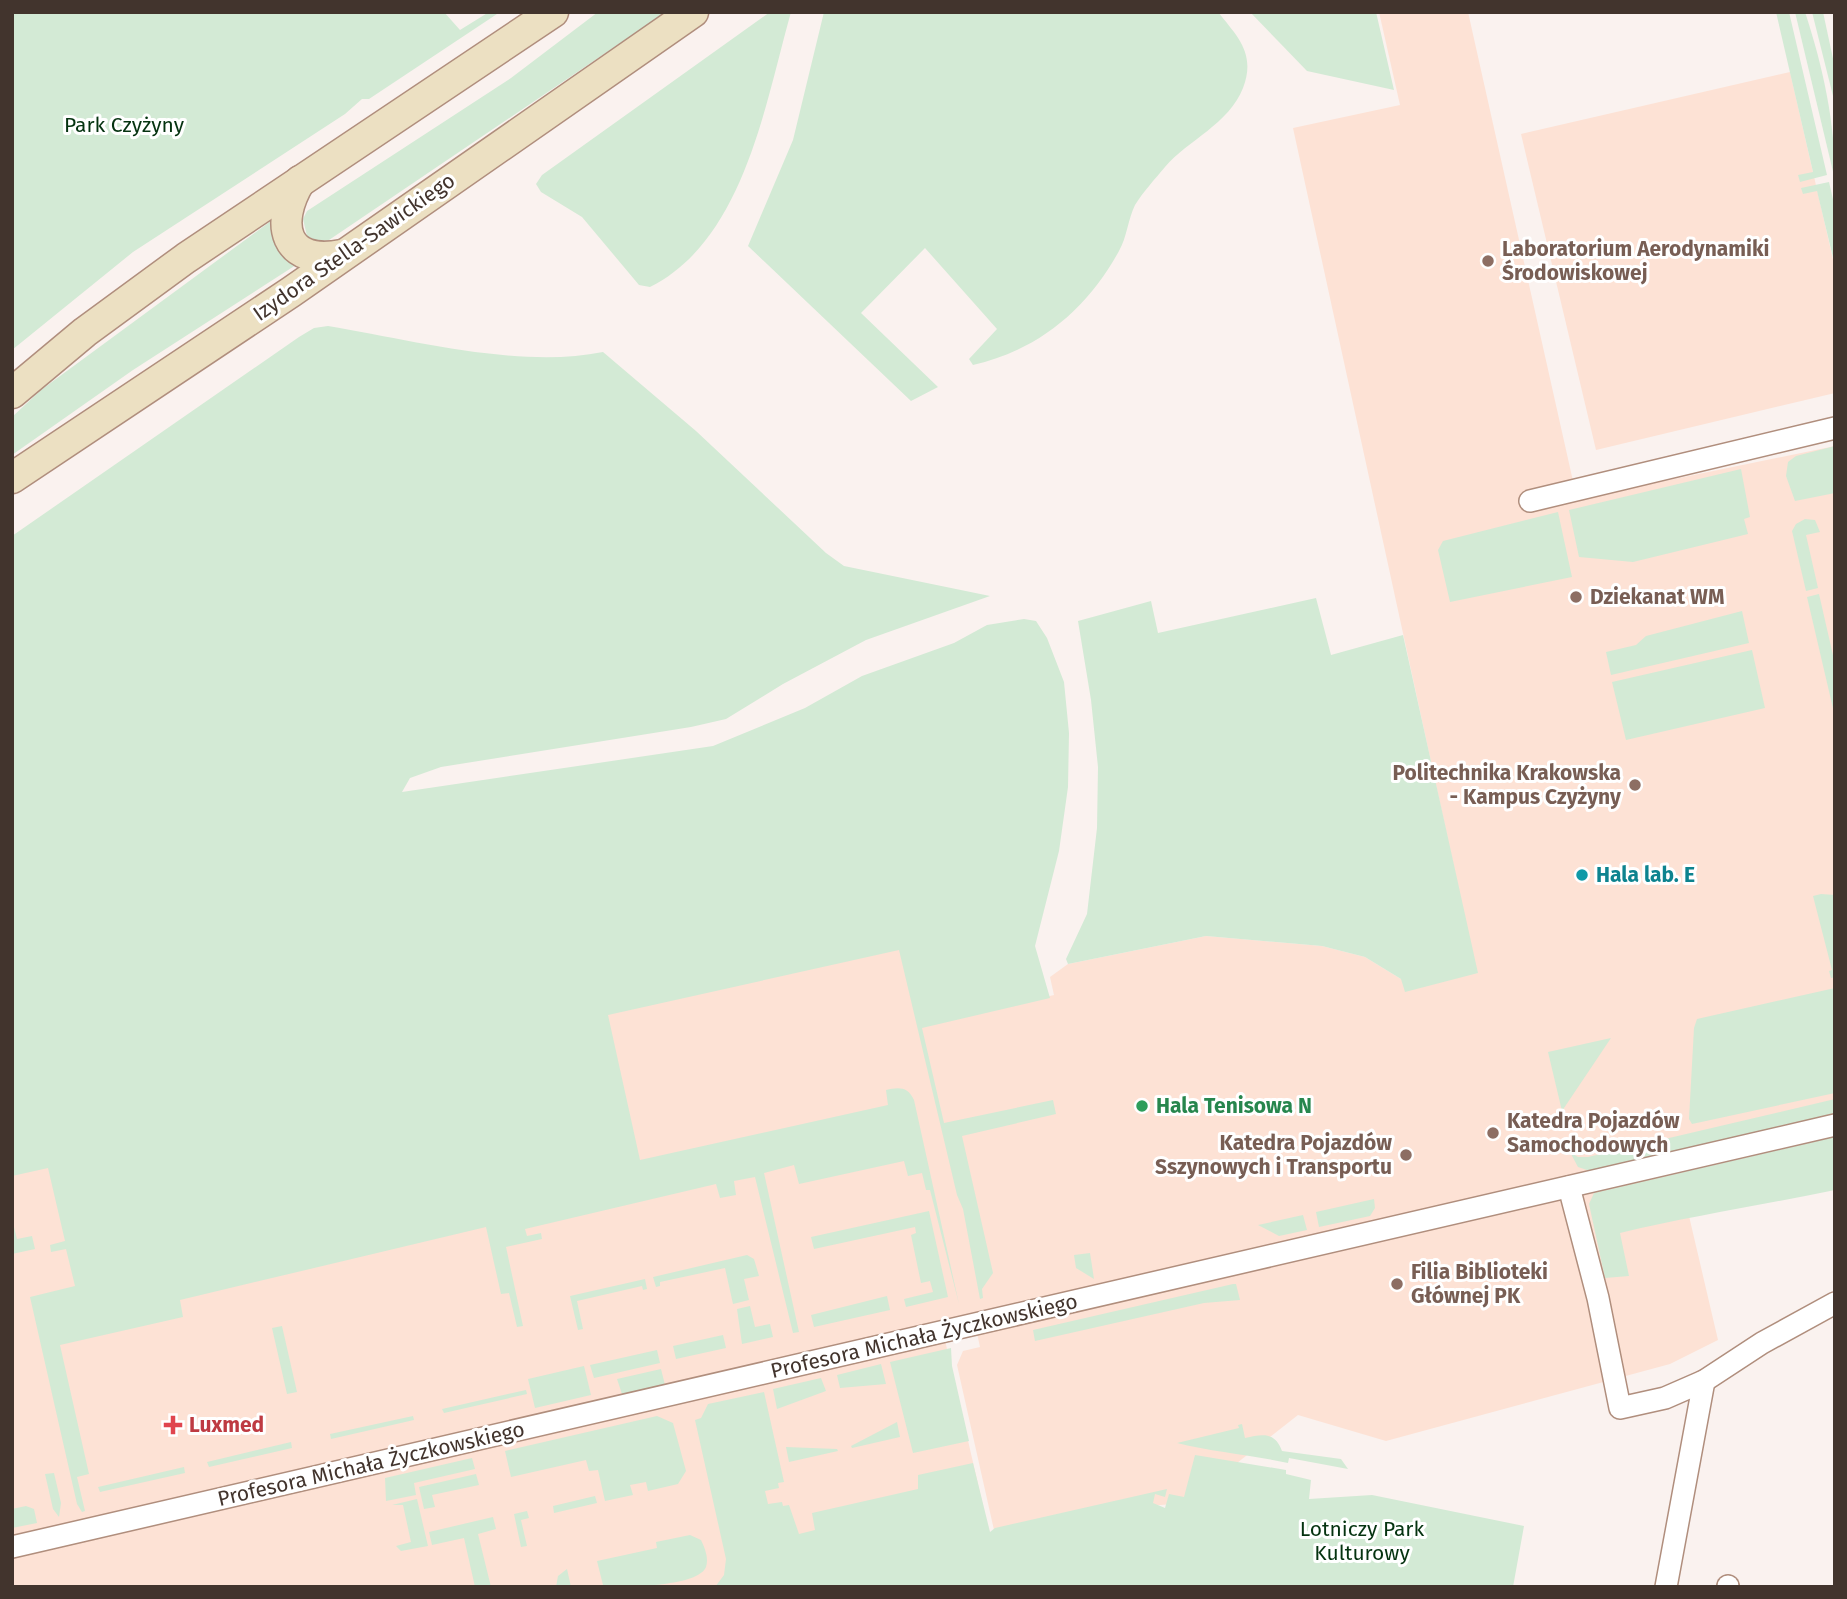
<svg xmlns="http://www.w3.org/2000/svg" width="1847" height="1599" font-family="'Fira Sans',sans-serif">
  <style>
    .built { fill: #fde2d5 }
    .green { fill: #d3ead5 }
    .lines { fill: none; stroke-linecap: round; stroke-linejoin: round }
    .minor-casing { stroke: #b08e7d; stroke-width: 24 }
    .secondary-casing { stroke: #b08e7d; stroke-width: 33 }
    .minor { stroke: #fff; stroke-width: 21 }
    .secondary { stroke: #ece0c2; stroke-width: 30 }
    .education-dot { fill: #8d6e63; stroke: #fff; stroke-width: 2.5 }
    .culture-dot { fill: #0f9aa8; stroke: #fff; stroke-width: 2.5 }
    .leisure-dot { fill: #2e9e5b; stroke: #fff; stroke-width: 2.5 }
    .health-dot { fill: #e0444e; stroke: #fff; stroke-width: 2.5 }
    .labels { text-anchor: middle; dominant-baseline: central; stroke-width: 6; stroke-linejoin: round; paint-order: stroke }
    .park-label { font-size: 21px; fill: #053310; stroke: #fff }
    .street-label { font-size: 21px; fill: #42342d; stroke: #fff }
    .education-label { font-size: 21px; font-weight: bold; fill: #785e54; stroke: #fff; text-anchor: start }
    .culture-label { font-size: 21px; font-weight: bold; fill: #0d838f; stroke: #fff; text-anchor: start }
    .leisure-label { font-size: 21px; font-weight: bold; fill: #27864d; stroke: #fff; text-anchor: start }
    .health-label { font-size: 21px; font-weight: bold; fill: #be3a42; stroke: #fff; text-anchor: start }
  </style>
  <rect width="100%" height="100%" fill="#faf2ef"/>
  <g class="built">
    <path d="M1379,12H1468L1577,499L1835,446V1113L1658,1156L1689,1216L1718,1340L1670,1364L1386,1441L1298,1415L1186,1503L1072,1512L994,1530L957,1365L963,1351L980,1347L975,1324L941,1323L989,1532L754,1587H12V1173L605,1013L901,948L925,1025L1054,995L1050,977L1068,964L1206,936L1322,946L1365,957L1401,979L1477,973L1293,128L1400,105Z"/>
    <path d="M1790,72L1835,268V393L1596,450L1521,134Z"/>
  </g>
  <g class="green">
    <path d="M12,12H444L460,30L489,12H500L369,99H362L345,114L133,252L12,350Z"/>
    <path d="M598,12H666L329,240L317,241L307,236L303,219L307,211L511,78Z"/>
    <path d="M770,12H791C765,104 744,240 650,287L639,285L582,217L541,192L536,184L542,175Z"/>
    <path d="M824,12H1218C1238,37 1256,54 1243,88C1229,124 1188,140 1165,167C1155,179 1143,192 1135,205C1128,219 1127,237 1119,251C1087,309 1039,350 973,365L969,359L997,329L925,248L861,313L938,387L911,401L748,246L793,140Z"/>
    <path d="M1250,12H1376L1394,90L1307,71Z"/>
    <path d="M1776,12H1789L1827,175L1800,182L1798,175L1813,172Z"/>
    <path d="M1795,12H1805C1823,67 1835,122 1835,180Z"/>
    <path d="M1812,12H1823L1835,68V104Z"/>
    <path d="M1829,182L1835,208V266L1817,191L1803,194L1801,188Z"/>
    <path d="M275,218L299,263L133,370L12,455V417L41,390Z"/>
    <path d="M328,326C412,340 520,369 603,352L696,431L826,553L844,566L990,596L866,640L783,684L726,719L691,727L441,767L410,778L402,792L713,746L805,708L862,676L954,643L987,625L1024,619L1036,621L1047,638L1064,682L1069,733L1068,787L1059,851L1035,946L1050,998L922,1028L944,1123L1053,1100L1056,1114L962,1136L993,1273L982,1289L983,1298L980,1299L963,1209L957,1195L899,950L608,1015L640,1160L888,1105L886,1090C898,1087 908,1086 914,1100L959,1304L930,1190H926L922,1173L908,1176L904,1161L799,1184L794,1165L764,1173L799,1332L793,1333L755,1177L734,1181L736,1195L720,1198L716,1184L525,1229L527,1236L541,1233L542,1239L506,1247L523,1326L517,1327L509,1293L501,1294L486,1227L180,1300L183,1317L60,1345L89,1474L77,1477L85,1511L82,1512L77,1504L30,1297L75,1286L66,1249L51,1252L50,1245L65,1241L48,1168L12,1176V536L299,337L314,328Z"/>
    <path d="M1835,446V493L1795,501L1786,476L1788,462L1796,456Z"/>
    <path d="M1741,469L1750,517L1744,519L1748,534L1633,562L1579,557L1569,510Z"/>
    <path d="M1558,512L1572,577L1450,602L1438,550L1443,541Z"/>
    <path d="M1805,519L1815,520L1820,532L1806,535L1818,588L1806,591L1792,531L1796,524Z"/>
    <path d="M1819,594L1835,664V717L1807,597Z"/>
    <path d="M1316,598L1331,655L1403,635L1478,973L1405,992L1401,979L1365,957L1322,946L1206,936L1068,964L1066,959L1087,914L1097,828L1098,767L1091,700L1078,621L1151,601L1158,633Z"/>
    <path d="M1742,611L1749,643L1611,675L1606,652L1636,645L1646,636Z"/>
    <path d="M1752,650L1765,708L1626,740L1612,682Z"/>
    <path d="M1821,894L1835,895V977L1831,978L1829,971L1832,970L1813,896Z"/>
    <path d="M1835,988V1093L1692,1124L1689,1119L1694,1028L1697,1019Z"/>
    <path d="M1611,1038L1562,1111L1548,1052Z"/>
    <path d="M1835,1099V1113L1590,1171L1578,1167L1570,1152L1578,1157H1588Z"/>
    <path d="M1835,1137V1190C1763,1205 1691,1216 1620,1233L1629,1276L1605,1278L1589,1204L1594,1193Z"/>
    <path d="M1374,1199L1375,1208L1370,1216L1319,1227L1316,1212Z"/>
    <path d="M929,1211L948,1297L906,1307L904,1299L933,1292L930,1281L921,1283L911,1235L916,1233L915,1227L814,1249L811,1237Z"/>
    <path d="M1303,1215L1307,1230L1279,1236L1258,1225Z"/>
    <path d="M12,1219L17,1239L32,1236L35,1249L12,1254Z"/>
    <path d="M1090,1253L1094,1279L1076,1268L1074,1255Z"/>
    <path d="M747,1255L754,1259L759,1276L744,1279L749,1300L733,1304L725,1268L660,1282V1286L656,1287L653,1277Z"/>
    <path d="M645,1279L647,1289L643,1290L642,1286L577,1301L583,1329L578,1330L570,1296Z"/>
    <path d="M1233,1284H1236L1240,1300L1204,1303L1035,1341L1033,1330Z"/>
    <path d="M887,1296L890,1310L814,1327L811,1315Z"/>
    <path d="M750,1306L755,1327L770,1324L773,1337L742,1344L737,1309Z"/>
    <path d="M282,1326L297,1392L287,1394L272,1328Z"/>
    <path d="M723,1335L726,1348L676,1359L673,1346Z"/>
    <path d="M951,1348L952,1366L969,1441L913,1453L890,1362Z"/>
    <path d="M657,1350L660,1363L594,1378L590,1365Z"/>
    <path d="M881,1364L886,1384L840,1388L837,1375Z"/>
    <path d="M584,1366L591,1395L535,1408L528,1379Z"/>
    <path d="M661,1369L665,1385L622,1394L617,1379Z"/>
    <path d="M821,1378L826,1391L777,1409L773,1389Z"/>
    <path d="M526,1390L527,1394L444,1413L442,1409Z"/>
    <path d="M764,1392L784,1482L778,1483L779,1488L765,1491L768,1504L782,1502L783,1506L789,1505L799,1534L815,1530L812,1513L918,1489V1475L973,1463L990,1532L995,1528L1167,1489L1165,1497L1155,1494L1153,1503L1165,1508L1169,1494L1184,1497L1195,1455L1286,1470V1474L1311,1480L1309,1499L1372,1495L1524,1526L1513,1587H715L724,1575L726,1559L695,1420L701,1418L708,1404Z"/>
    <path d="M413,1416L414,1420L331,1439L330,1434Z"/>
    <path d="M657,1416L673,1423L686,1471L678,1484L648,1491L646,1482L630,1485L633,1495L605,1501L598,1470L589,1471L586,1460L511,1477L505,1451Z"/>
    <path d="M897,1422L900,1437L852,1448L851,1446Z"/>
    <path d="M1242,1424L1245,1438C1263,1434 1275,1432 1282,1451L1341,1459L1348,1469L1289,1458L1288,1463C1251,1455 1213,1452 1177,1443L1239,1428L1238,1425Z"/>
    <path d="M291,1442L292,1448L209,1467L207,1462Z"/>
    <path d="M786,1447L837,1449L838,1451L789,1462Z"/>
    <path d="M472,1458L475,1469L414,1483L416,1495L386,1501L385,1478Z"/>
    <path d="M184,1467L185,1473L100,1492L98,1487Z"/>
    <path d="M54,1473L61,1503L59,1517L53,1509L45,1474Z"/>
    <path d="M476,1474L479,1485L432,1495L435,1507L424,1509L419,1487Z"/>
    <path d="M595,1496L597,1503L554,1513L553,1506Z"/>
    <path d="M417,1499L428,1546L401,1551L396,1546L411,1542L403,1505H392Z"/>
    <path d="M26,1506L34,1509L37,1523L12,1528V1509Z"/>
    <path d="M527,1511L529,1518L521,1520L527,1546L521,1547L514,1514Z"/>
    <path d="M493,1517L496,1529L478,1534L491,1587H475L464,1538L432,1545L429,1532Z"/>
    <path d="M690,1535L701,1540C705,1548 709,1559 706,1567C697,1588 619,1587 598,1587L603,1585L597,1561L657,1548L656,1542Z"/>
    <path d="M567,1569L571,1587H556L558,1576Z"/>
  </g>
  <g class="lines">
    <g class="minor-casing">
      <g id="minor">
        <path d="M1530,501L1835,428"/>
        <path d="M1569,1187L1598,1298L1620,1408L1665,1398L1704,1381L1762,1343L1835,1303"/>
        <path d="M12,1547L1835,1125"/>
        <path d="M1666,1587L1704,1381"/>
        <path d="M1728,1587V1586"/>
      </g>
    </g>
    <g class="secondary-casing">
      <g id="secondary">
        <path d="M300,181C274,224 284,266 342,255"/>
        <path d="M12,393L85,332L186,258L553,12"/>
        <path d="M12,478L291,292L693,12"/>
      </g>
    </g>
    <use href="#minor" class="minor"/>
    <use href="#secondary" class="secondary"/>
  </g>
  <g class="education-dot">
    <circle cx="1488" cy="261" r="7"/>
    <circle cx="1576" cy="597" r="7"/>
    <circle cx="1635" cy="785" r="7"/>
    <circle cx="1493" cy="1133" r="7"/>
    <circle cx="1406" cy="1155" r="7"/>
    <circle cx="1397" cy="1284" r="7"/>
  </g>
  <circle class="culture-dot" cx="1582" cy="875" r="7"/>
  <circle class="leisure-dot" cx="1142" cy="1106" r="7"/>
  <path class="health-dot" d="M169.5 1414.5h7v7h7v7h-7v7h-7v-7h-7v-7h7z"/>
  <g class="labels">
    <g class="park-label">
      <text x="124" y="125">Park Czyżyny</text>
      <text x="1362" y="1529">Lotniczy Park<tspan x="1362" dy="24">Kulturowy</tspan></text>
    </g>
    <g class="street-label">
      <text transform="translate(354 247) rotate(-35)">Izydora Stella-Sawickiego</text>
      <text transform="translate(924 1336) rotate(-13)">Profesora Michała Życzkowskiego</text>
      <text transform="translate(371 1464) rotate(-13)">Profesora Michała Życzkowskiego</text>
    </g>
    <g class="education-label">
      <text x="1502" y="249">Laboratorium Aerodynamiki<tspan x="1502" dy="24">Środowiskowej</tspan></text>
      <text x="1590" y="597">Dziekanat WM</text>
      <text x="1621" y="773" text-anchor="end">Politechnika Krakowska<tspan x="1621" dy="24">- Kampus Czyżyny</tspan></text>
      <text x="1507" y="1121">Katedra Pojazdów<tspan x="1507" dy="24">Samochodowych</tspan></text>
      <text x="1392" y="1143" text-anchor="end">Katedra Pojazdów<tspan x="1392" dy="24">Sszynowych i Transportu</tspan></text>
      <text x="1411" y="1272">Filia Biblioteki<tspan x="1411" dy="24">Głównej PK</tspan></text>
    </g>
    <g class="culture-label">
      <text x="1596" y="875">Hala lab. E</text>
    </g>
    <g class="leisure-label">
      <text x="1156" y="1106">Hala Tenisowa N</text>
    </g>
    <g class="health-label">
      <text x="189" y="1425">Luxmed</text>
    </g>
  </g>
  <rect width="1847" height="1599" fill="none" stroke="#42342d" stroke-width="28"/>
</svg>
